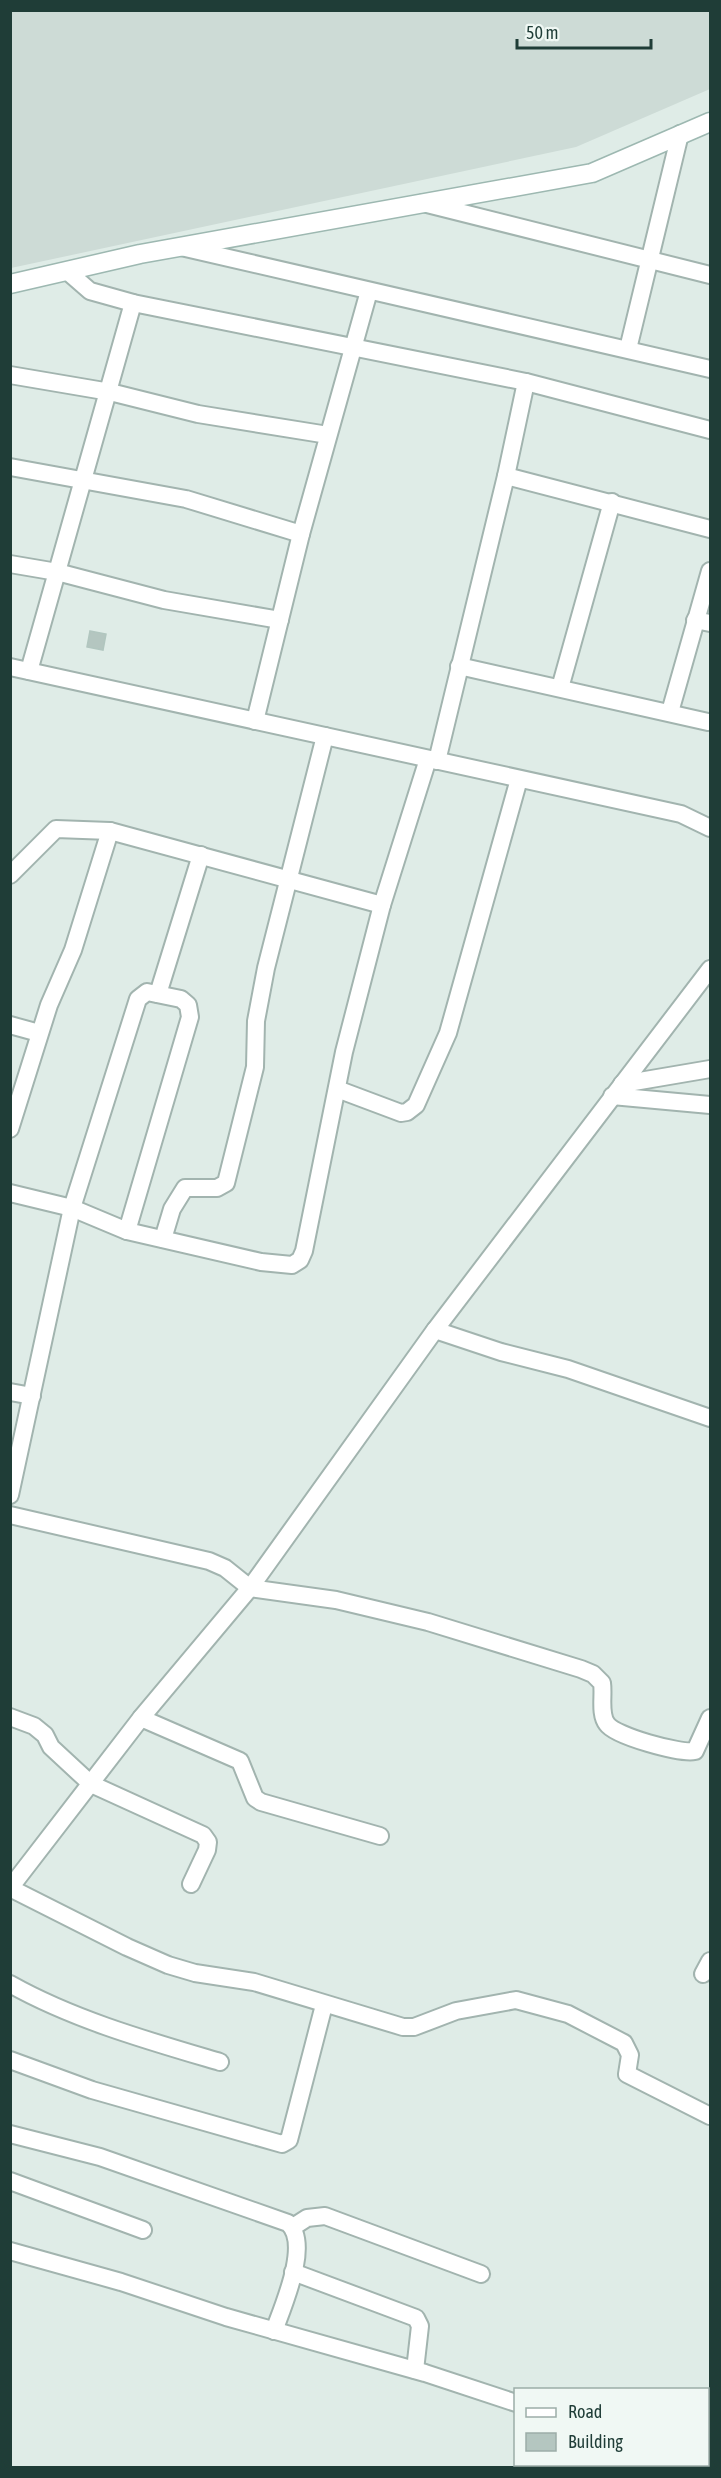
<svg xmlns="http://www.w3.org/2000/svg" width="721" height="2478" font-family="'Asap Condensed',sans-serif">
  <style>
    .built { fill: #cddbd6 }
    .building { fill: #b4c6c0; stroke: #b1c6bf; stroke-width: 1.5 }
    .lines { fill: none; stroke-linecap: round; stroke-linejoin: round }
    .street-casing { stroke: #a2b4af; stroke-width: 20 }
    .secondary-casing { stroke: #9db8b1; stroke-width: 21 }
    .street { stroke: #fff; stroke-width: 16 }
    .secondary { stroke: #fff; stroke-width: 18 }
  </style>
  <rect width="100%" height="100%" fill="#dfece7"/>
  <path class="built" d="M10,11H710V89L576,147L11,268Z"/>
  <path class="building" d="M90,631L106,634L103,650L87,647Z"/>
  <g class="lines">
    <g class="street-casing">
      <g id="street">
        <path d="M423,203L710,275"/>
        <path d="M181,247L710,369"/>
        <path d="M67,271L90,291L133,303"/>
        <path d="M628,349L680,134"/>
        <path d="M10,375L110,392L198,414L328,435"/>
        <path d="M526,382L710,430"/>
        <path d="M10,467L186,499L301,534"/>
        <path d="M506,476L710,529"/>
        <path d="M10,564L57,572L164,600L280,620"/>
        <path d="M695,620L710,623"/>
        <path d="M459,666L708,722"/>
        <path d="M10,667L681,814L710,828"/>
        <path d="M29,671L133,303L526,382L506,476L437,761"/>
        <path d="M560,688L612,502"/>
        <path d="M670,712L710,571"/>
        <path d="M255,721L301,534L369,291"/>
        <path d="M10,875L56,829L110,831L382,905L428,759"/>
        <path d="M158,994L201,855"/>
        <path d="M10,1025L39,1033"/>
        <path d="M622,1084L710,1069"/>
        <path d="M337,1089L401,1113L407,1112L416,1105L448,1033L519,779"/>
        <path d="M612,1096L710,1105"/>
        <path d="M10,1129L49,1005L73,950L110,831"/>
        <path d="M10,1193L72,1208L127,1231L261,1262L292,1265L300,1260L304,1251L344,1052L382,905"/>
        <path d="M163,1239L172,1209L185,1188H217L226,1183L255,1067L256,1021L266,968L325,736"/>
        <path d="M435,1330L501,1352L568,1369L710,1418"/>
        <path d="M10,1392L32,1396"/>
        <path d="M10,1495L72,1208L138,999L147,992L181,999L188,1005L190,1017L127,1231"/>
        <path d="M10,1515L209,1561L225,1568L250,1588L336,1600L428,1622L581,1669L593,1674L602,1683C604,1695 599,1714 607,1724C615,1736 680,1754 695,1751L710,1718"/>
        <path d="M10,1717L34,1726L45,1735L51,1747L91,1784L203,1835L208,1842L207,1850L191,1884"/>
        <path d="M141,1718L240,1761L255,1798L261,1802L380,1836"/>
        <path d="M10,1888L141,1718L250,1588L435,1330L710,969"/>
        <path d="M10,1888L127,1947L168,1965L195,1973L254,1982L403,2027H414L456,2011L516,2000L568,2014L624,2043L630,2055L627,2074L710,2116"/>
        <path d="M703,1974L710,1961"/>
        <path d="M10,1984C74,2020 149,2041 220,2062"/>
        <path d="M10,2060L92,2090L282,2144L289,2140L324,2005"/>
        <path d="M10,2134L100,2157L288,2223C311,2243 283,2306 274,2331"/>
        <path d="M10,2181L143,2230"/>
        <path d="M293,2227L307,2218L325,2216L481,2274"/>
        <path d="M10,2251L121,2282L226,2317L425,2373L516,2403"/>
        <path d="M293,2272L416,2318L420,2326L415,2370"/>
        <path d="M671,2464L676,2468"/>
      </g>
    </g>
    <g class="secondary-casing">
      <path id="secondary" d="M10,284L140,254L592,173L710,122"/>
    </g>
    <use href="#street" class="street"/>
    <use href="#secondary" class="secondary"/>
  </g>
  <rect width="721" height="2478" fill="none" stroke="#1f3d37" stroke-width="24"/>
  <rect x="514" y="2388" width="195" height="78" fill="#f0f8f4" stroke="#9cada8" stroke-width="1.5"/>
  <rect x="526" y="2408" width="30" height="9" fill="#ffffff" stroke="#9cada8" stroke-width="1.5"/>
  <text x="568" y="2418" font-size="18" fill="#1f3d37">Road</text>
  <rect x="526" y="2433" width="30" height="18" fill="#b4c6c0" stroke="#9cada8" stroke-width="1.5"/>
  <text x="568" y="2448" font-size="18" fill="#1f3d37">Building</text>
  <path d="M517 39v9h134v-9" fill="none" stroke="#1f3d37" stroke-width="3"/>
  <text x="526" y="39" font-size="18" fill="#1f3d37" stroke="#f0f8f4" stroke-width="4.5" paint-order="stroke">50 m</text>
</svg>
